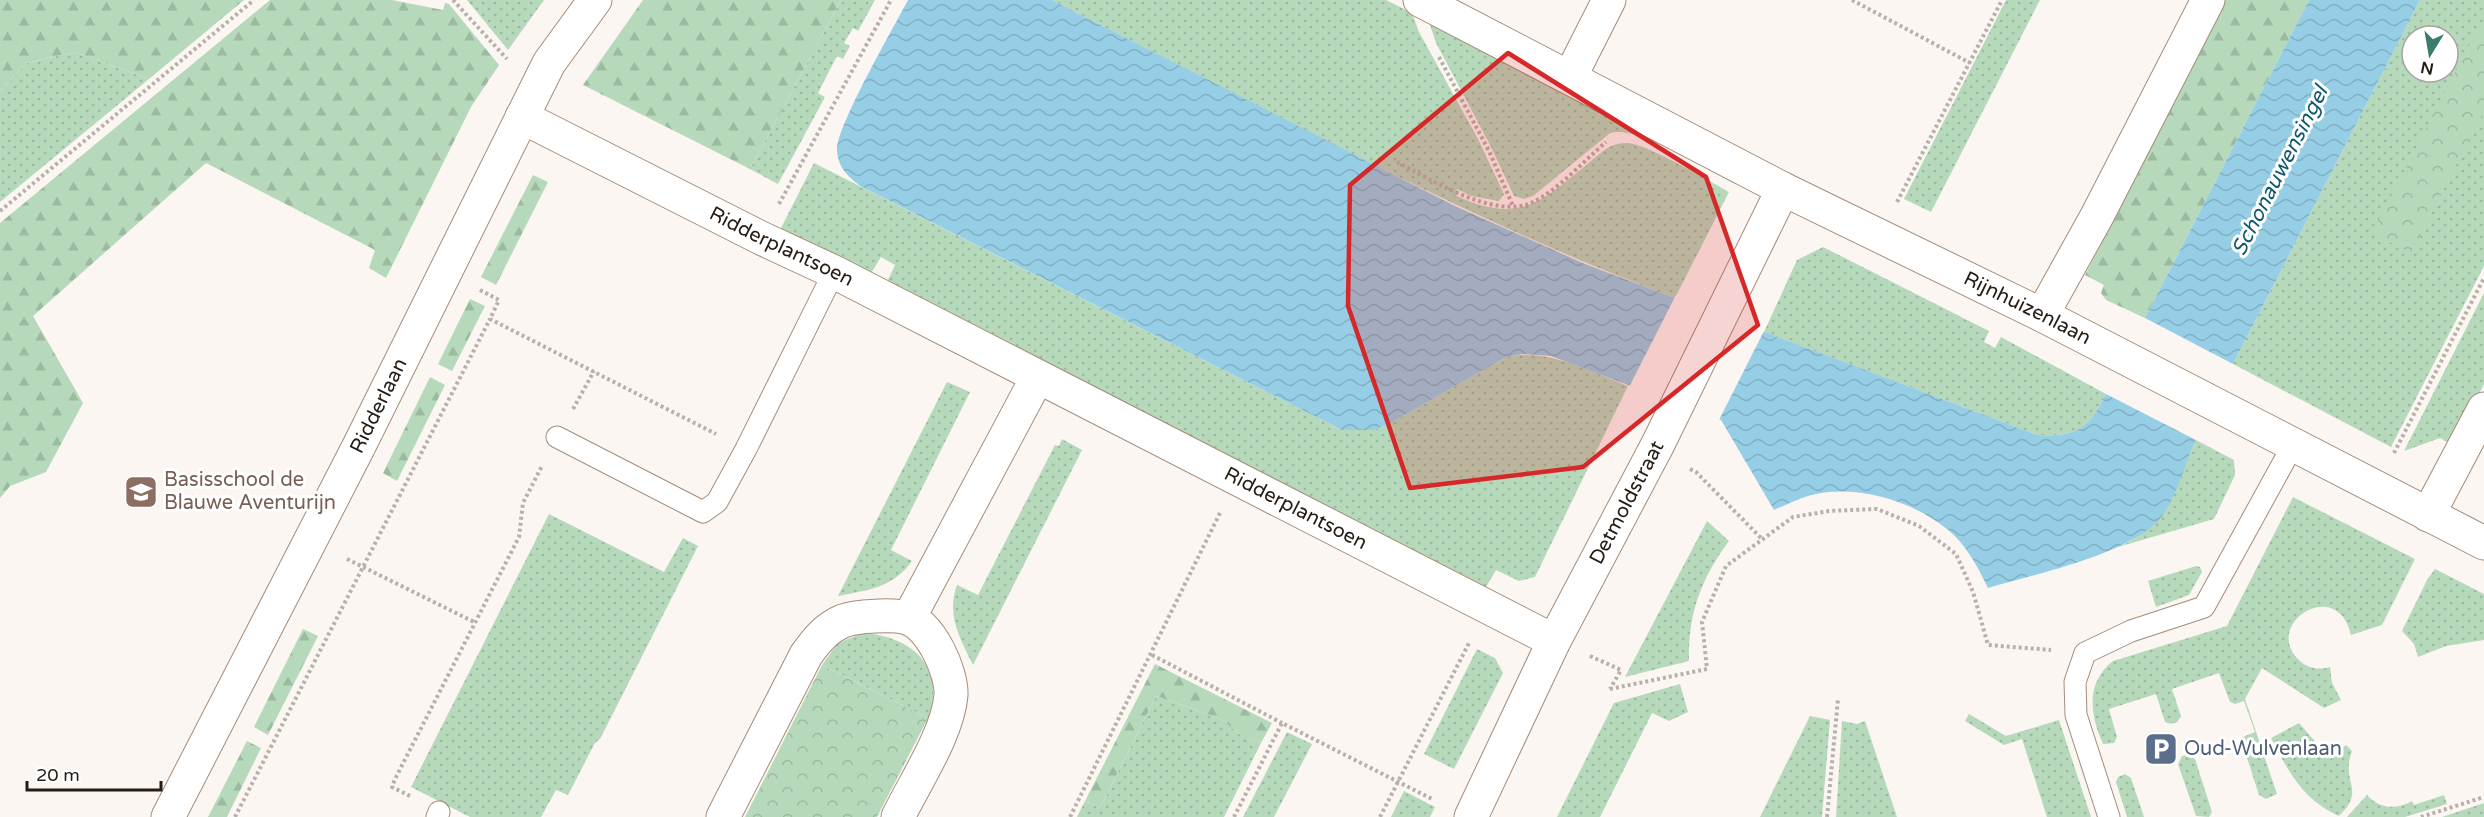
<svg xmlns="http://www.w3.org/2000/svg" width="2484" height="817" font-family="'Varela Round',sans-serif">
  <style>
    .grass { fill: url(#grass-dots); fill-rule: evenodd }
    .forest { fill: url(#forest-firs) }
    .park { fill: url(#park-crowns) }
    .water { fill: url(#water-waves) }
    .pier { fill: #fcf6f2 }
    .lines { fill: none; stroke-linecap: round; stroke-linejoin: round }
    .lane-casing { stroke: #a58c79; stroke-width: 23 }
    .street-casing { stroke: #a58c79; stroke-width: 35 }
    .path { stroke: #b7b0ab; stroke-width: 4; stroke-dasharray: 3 3; stroke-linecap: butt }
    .lane { stroke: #fff; stroke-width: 21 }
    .street { stroke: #fff; stroke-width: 33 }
    .marked { fill: #d62828; fill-opacity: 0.2; stroke: #d62828; stroke-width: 4.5; stroke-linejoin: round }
    .labels { text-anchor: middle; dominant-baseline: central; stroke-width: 6; stroke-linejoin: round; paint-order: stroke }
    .street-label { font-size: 20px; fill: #251c14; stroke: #fff }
    .education-label { font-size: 20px; fill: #785e54; stroke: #fff; text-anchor: start }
    .service-label { font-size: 20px; fill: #4e5e75; stroke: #fff; text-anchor: start }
    .water-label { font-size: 21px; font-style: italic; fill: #0f5970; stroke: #fff }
  </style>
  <defs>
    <pattern id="grass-dots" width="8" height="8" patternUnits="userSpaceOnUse" patternTransform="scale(1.5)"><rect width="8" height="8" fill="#b6d9bb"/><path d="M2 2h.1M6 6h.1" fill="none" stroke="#9cbaa0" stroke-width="1.8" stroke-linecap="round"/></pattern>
    <pattern id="forest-firs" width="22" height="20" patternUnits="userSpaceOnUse" patternTransform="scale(1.5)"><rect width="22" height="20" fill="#b6d9bb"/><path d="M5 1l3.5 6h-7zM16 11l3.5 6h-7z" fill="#9cbaa0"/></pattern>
    <pattern id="park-crowns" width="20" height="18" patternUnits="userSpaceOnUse" patternTransform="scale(1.5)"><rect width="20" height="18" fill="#b6d9bb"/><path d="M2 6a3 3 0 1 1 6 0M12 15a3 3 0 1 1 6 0" fill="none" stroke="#9cbaa0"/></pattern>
    <pattern id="water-waves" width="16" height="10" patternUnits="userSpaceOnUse" patternTransform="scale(1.5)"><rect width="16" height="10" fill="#96cee5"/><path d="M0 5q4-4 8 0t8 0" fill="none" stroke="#81b0c4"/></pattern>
  </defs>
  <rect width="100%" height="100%" fill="#fcf6f2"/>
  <g class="grass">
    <path d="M467,0H544L508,50Z"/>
    <path d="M841,0H875L858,31L853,28L844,43L850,46L843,59L837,56L818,93L825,97L778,184L750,169Z"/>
    <path d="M1052,0H1386L1412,13L1419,32L1478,139L1504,194L1499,201L1471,196L1457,189L1455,195C1520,226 1543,201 1592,160C1604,150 1611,143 1627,143C1645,143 1710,181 1729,192L1675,298C1459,217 1257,104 1052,0Z"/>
    <path d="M2006,0H2040L1931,212L1904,199Z"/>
    <path d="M2420,0H2484V266L2391,447L2233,364ZM2412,36H2448V72H2412Z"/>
    <path d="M1429,22L1735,179L1733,183C1709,170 1632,122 1609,134L1533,196L1524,199L1514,196L1490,145L1436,43Z"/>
    <path d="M75,52L149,79L0,202V91L27,63Z"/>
    <path d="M814,163L1342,430H1374L1389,424L1506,357C1549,348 1589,371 1628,386L1535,577L1519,581L1496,570L1486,587L886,284L895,265L881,257L870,275L780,230Z"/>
    <path d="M1823,247L1989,331L1984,342L1995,348L2001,337L2106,394C2088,429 2077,437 2037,435L1764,332L1797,260Z"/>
    <path d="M2484,293V384L2453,445L2440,438L2404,451Z"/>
    <path d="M947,382L970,392L891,550L912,561C893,588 868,590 838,596Z"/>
    <path d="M1062,439L1082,450L973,665C960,638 946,615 957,585L978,595L1055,445L1059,446Z"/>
    <path d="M2196,440L2234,460L2235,475L2214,519L2118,547C2135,541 2155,525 2166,510Z"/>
    <path d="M2293,497L2415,559L2382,625L2351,635C2337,574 2260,625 2300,661C2309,669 2319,670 2330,667L2332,683L2341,700L2324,708L2262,668L2245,699L2277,794L2266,799L2259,795L2242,742L2243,737L2255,732L2244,701L2235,704L2230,702L2219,673L2172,689L2181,716L2177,722L2171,724L2165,722L2156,694L2109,709L2117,737L2114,743L2103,744C2090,715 2085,683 2113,661L2227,626Z"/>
    <path d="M549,514L664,572L683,538L698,546L600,739L595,743L568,795L556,790L541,817H470L411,787Z"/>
    <path d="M1707,521L1729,541C1701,579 1688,613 1689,661L1625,677Z"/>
    <path d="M2196,566L2200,567L2202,572L2189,595L2156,607L2148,581Z"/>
    <path d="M2435,569L2484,594V640L2446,646L2418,657L2414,644L2402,631L2427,580Z"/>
    <path d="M863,633C911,636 947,667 928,718L822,665L838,643Z"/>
    <path d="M1477,649L1495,658L1503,673L1454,769L1424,754Z"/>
    <path d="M1680,684L1688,712L1669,721L1652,713L1600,817H1557L1614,703Z"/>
    <path d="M1156,696L1221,719L1243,737L1261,743L1224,817H1077L1085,801L1100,808Z"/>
    <path d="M1969,714L2006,736L2059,720L2091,817H2047L2022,739L2004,745L1965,721Z"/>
    <path d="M1810,716L1830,720L1822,817H1760Z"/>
    <path d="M1842,721L1857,724L1865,721L1897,817H1836Z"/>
    <path d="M2299,723L2330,759L2346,745L2352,751C2340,783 2367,789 2339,816C2303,800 2288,771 2271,738Z"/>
    <path d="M1287,732L1312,744L1274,817H1243Z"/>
    <path d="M2187,755L2195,759L2212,812L2209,817L2196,816L2178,764L2182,756Z"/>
    <path d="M2125,774L2131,778L2144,817H2127L2116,782L2118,777Z"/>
    <path d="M1404,791L1435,807L1430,817H1391Z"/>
    <path d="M2367,795C2379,809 2397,810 2412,801L2414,805L2444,795L2447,804L2405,817H2347Z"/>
    <path d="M2484,803V817H2442Z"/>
  </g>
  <g class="forest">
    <path d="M0,0H244L149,79L75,52L27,63L0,91Z"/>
    <path d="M270,0H392L443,10L445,3L449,4L499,65L471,107L386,278L369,268L375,250L206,163L33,316L83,403L46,472L10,486L0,498V223Z"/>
    <path d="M643,0H841L750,169L583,85Z"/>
    <path d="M2225,0H2309L2145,318L2106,300L2101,293L2104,285L2085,275Z"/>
    <path d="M533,175L548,182L496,285L481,277Z"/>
    <path d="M470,299L485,306L452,371L438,364Z"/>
    <path d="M430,377L445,385L397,481L383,473Z"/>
    <path d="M303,629L318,636L268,735L254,727Z"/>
    <path d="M1155,664L1272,723L1261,743L1243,737L1221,719L1156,696L1100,808L1085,801Z"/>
    <path d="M247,741L261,748L227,817H208Z"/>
  </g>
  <g class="park">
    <path d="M2480,24L2484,26V111L2411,253L2372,233Z"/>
    <path d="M822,665L928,718L877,817H745Z"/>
  </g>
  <g class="water">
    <path d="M908,0H1052L1455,206L1585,264L2037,435C2077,437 2088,429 2106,394L2196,440C2185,463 2175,502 2159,520C2127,555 2035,574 1988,588C1977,566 1966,544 1947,529C1911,500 1853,483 1808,496C1796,500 1785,505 1774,510L1721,420L1551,356L1523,354L1506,357L1389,424L1374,430H1342L862,187C848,177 838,168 837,150C836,127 894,27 908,0Z"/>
    <path d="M2309,0H2420L2233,364L2145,318Z"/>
  </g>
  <path class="pier" d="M1676,295L1765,329L1718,422L1628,389Z"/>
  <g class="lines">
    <g class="lane-casing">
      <g id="lane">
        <path d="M557,437L703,512L717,502L746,449L834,272"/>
        <path d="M437,817L439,812"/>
        <path d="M2109,817L2076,715L2075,682L2085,653L2131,631L2204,607L2293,445"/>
      </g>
    </g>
    <g class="street-casing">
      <g id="street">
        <path id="s1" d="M1420,0L1783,189L2042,315L2484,543"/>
        <path d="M1570,77L1609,0"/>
        <path id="s2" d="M522,117L761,238L834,272L1554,641"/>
        <path d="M2042,315L2097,216L2208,0"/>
        <path d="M2428,515L2484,409"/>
        <path d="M909,618L1037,378"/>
        <path id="s3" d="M168,817L359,446L549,63L595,0"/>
        <path d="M723,817L806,655C816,641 826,628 843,621C856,616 894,614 907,618C931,625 952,672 951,695C948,733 915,782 898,817"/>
        <path id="s4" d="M1471,817L1554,641L1658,444L1783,189"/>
      </g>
    </g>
    <g class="path">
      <path d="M453,0L507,59"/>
      <path d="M1852,0L1970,63"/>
      <path d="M1439,57L1489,151L1513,206"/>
      <path d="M1397,162C1430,179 1493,219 1531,203C1556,192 1585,160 1606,142"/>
      <path d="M1897,202L2002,0"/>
      <path d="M779,204L891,0"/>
      <path d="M0,211L254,0"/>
      <path d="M480,290L499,300L490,319L716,434"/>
      <path d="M573,409L594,371"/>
      <path d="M2394,453L2484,278"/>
      <path d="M1690,469L1696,472L1761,538"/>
      <path d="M347,559L476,623"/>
      <path d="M1152,655L1282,723"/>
      <path d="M1590,656L1621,670L1610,689"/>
      <path d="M1610,689L1707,669L1702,622L1726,566L1793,517L1829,511L1877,509L1919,526L1956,554L1973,592L1988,645L2051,650"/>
      <path d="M410,796L392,787L395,779L519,537L523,503L542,466"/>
      <path d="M235,817L490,319"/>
      <path d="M1070,817L1220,513"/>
      <path d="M1234,817L1282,723L1434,800"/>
      <path d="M1380,817L1469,643"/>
      <path d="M1827,817L1838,699"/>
      <path d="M2421,817L2484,797"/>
    </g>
    <use href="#lane" class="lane"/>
    <use href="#street" class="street"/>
  </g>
  <path class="marked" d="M1508,53L1706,177L1758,325L1583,467L1410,488L1348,306L1350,185Z"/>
  <defs>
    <g id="school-square" transform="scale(1.725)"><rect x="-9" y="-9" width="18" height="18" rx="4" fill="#8d6e63" stroke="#fff"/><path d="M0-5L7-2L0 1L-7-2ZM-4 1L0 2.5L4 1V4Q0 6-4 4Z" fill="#fff"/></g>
    <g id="parking-square" transform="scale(1.725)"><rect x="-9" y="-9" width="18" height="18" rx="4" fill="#5c6f8a" stroke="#fff"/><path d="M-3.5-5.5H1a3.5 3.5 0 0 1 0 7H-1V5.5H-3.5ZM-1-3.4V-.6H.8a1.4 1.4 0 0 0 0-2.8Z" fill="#fff"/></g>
  </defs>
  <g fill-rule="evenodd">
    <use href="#school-square" x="141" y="492"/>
    <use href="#parking-square" x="2161" y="749"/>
  </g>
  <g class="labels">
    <g class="street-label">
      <text stroke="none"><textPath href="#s2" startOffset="290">Ridderplantsoen</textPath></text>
      <text stroke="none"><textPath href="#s1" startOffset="681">Rijnhuizenlaan</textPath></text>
      <text stroke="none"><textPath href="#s3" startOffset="462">Ridderlaan</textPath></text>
      <text stroke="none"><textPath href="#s4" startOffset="351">Detmoldstraat</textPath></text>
      <text stroke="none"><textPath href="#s2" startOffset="867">Ridderplantsoen</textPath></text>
    </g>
    <g class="education-label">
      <text x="164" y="480">Basisschool de<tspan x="164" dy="23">Blauwe Aventurijn</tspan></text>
    </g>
    <g class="service-label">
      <text x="2184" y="749">Oud-Wulvenlaan</text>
    </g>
    <g class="water-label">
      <text transform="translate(2280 171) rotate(-63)">Schonauwensingel</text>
    </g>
  </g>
  <g transform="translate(2430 54) rotate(191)"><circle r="28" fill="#ffffff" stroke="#a8a4a1" stroke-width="1.5"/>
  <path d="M0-4.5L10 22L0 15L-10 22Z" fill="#3a7c6e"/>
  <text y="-9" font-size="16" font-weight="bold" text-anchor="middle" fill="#251c14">N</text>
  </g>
  <path d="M27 781v9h134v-9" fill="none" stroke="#251c14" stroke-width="3"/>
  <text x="36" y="781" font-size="18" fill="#251c14" stroke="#ffffff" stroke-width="4.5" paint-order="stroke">20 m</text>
</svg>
